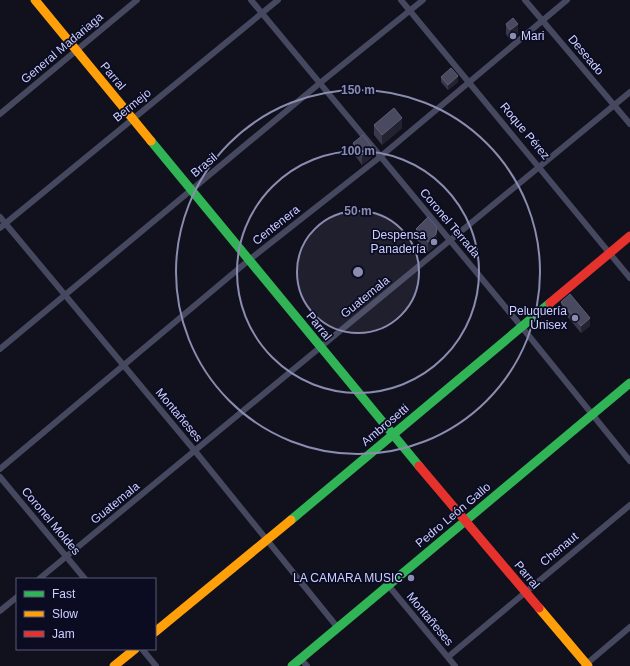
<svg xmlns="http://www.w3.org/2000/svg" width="630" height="666" font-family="Arial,sans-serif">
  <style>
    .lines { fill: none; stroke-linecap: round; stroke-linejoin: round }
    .street { stroke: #45485e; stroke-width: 6 }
    .fast { stroke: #30b455; stroke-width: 9 }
    .slow { stroke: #ff9f0a; stroke-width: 9 }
    .jam { stroke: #e5322d; stroke-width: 9 }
    .wall { fill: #39394c }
    .shaded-wall { fill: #222231 }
    .building { fill: #494a60; stroke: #5d5f79 }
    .ring { fill: none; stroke: #8a8db0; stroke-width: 2 }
    .poi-dot { fill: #8a8db0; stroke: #0b0c22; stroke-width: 1.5 }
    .labels { text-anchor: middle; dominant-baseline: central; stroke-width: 3.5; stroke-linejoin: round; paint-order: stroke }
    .poi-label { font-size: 12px; fill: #ccd0ff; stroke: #0b0c22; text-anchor: end }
    .street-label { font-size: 12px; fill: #ccd0ff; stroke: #0b0c22 }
    .centre { fill: #8a8db0; stroke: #0b0c22; stroke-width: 2 }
    .ring-label { font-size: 12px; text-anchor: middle; font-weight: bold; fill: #8a8db0; stroke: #0b0c22; stroke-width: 3.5; stroke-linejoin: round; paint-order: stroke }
  </style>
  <rect width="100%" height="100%" fill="#10111d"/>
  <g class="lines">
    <g class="street">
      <path d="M251,0L516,320L630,461"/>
      <path d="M401,0L630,278"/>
      <path d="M525,0L630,124"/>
      <path d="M0,114L137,0"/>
      <path d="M0,217L195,451L338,628"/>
      <path d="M0,228L278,0"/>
      <path d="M0,349L320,83L423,0"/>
      <path d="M0,469L249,260L380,157L567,0"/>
      <path d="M0,477L85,579"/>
      <path d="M39,579L630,92"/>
      <path d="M388,585L455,666"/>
      <path d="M0,611L17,597"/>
      <path d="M142,649L156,666"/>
      <path d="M448,657L630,505"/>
      <path d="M301,659L307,666"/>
      <path d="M584,666L630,627"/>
    </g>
    <g class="fast">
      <path d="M151,141L419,466"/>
      <path d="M291,520L550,303"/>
      <path d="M292,666L630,383"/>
    </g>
    <g class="slow">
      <path d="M35,0L151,141"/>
      <path d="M539,608L588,666"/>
      <path d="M155,632L291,520"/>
      <path d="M114,666L135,649"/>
    </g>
    <g class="jam">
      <path d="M550,303L630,236"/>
      <path d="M419,466L539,608"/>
    </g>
  </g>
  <g class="wall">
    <path d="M506,24L518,34L510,40L506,34Z"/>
    <path d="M441,77L458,82L448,90L441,82Z"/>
    <path d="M374,125L402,128L382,145L374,135Z"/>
    <path d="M353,143L372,157L362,165L353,153Z"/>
    <path d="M416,229L437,237L436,245L428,252L416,239Z"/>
    <path d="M561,302L590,326L581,333L561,309Z"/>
  </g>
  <g class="shaded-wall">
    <path d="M518,24V34L510,40V30Z"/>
    <path d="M458,76V82L448,90V85Z"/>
    <path d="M402,118V128L382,145V135Z"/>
    <path d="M372,147V157L362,165V155Z"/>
    <path d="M437,227V237L436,245L428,252V242Z"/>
    <path d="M590,318V326L581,333V326Z"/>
  </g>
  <g class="building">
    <path d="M513,18L518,24L510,30L506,24Z"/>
    <path d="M451,68L458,76L448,85L441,77Z"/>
    <path d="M394,108L402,118L382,135L374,125Z"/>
    <path d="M363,135L372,147L362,155L353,143Z"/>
    <path d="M428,217L437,227L436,234L428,242L416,229Z"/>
    <path d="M570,294L590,318L581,326L561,302Z"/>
  </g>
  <circle cx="358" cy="272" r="61" fill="#8a8db0" fill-opacity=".12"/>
  <g class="ring">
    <circle cx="358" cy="272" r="61"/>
    <circle cx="358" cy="272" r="121"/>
    <circle cx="358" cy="272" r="182"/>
  </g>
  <g class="poi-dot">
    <circle cx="513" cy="36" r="4"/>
    <circle cx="434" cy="242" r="4"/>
    <circle cx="575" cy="318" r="4"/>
    <circle cx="411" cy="578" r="4"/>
  </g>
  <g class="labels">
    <g class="poi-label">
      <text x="521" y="36" text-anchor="start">Mari</text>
      <text x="426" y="235">Despensa<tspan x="426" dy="14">Panadería</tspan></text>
      <text x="567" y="311">Peluquería<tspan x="567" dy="14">Unisex</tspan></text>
      <text x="403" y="578">LA CAMARA MUSIC</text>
    </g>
    <g class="street-label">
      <text transform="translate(62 48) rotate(-40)">General Madariaga</text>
      <text transform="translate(586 55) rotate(50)">Deseado</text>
      <text transform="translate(113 76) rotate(50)">Parral</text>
      <text transform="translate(132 105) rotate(-39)">Bermejo</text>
      <text transform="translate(525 131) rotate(50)">Roque Pérez</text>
      <text transform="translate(204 165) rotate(-40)">Brasil</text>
      <text transform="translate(450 223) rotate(50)">Coronel Terrada</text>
      <text transform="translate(276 225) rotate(-38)">Centenera</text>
      <text transform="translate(365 297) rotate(-39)">Guatemala</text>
      <text transform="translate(319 326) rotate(51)">Parral</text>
      <text transform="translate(179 415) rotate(50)">Montañeses</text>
      <text transform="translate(385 425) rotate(-40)">Ambrosetti</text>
      <text transform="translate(115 503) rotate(-39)">Guatemala</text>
      <text transform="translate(453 515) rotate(-40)">Pedro León Gallo</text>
      <text transform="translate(51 521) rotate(50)">Coronel Moldes</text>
      <text transform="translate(559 549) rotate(-40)">Chenaut</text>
      <text transform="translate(527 575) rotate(50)">Parral</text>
      <text transform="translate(430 619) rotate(50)">Montañeses</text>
    </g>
  </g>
  <circle cx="358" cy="272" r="6" class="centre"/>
  <g class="ring-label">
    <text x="358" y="94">150 m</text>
    <text x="358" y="155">100 m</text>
    <text x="358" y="215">50 m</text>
  </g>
  <rect x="16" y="578" width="140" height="72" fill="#0b0c22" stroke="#585a7a"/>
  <rect x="24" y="591" width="20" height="6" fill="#30b455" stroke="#585a7a"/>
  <text x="52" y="598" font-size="12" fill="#ccd0ff">Fast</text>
  <rect x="24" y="611" width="20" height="6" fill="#ff9f0a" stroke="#585a7a"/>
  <text x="52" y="618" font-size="12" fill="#ccd0ff">Slow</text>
  <rect x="24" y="631" width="20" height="6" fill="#e5322d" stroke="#585a7a"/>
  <text x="52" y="638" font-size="12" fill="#ccd0ff">Jam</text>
</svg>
